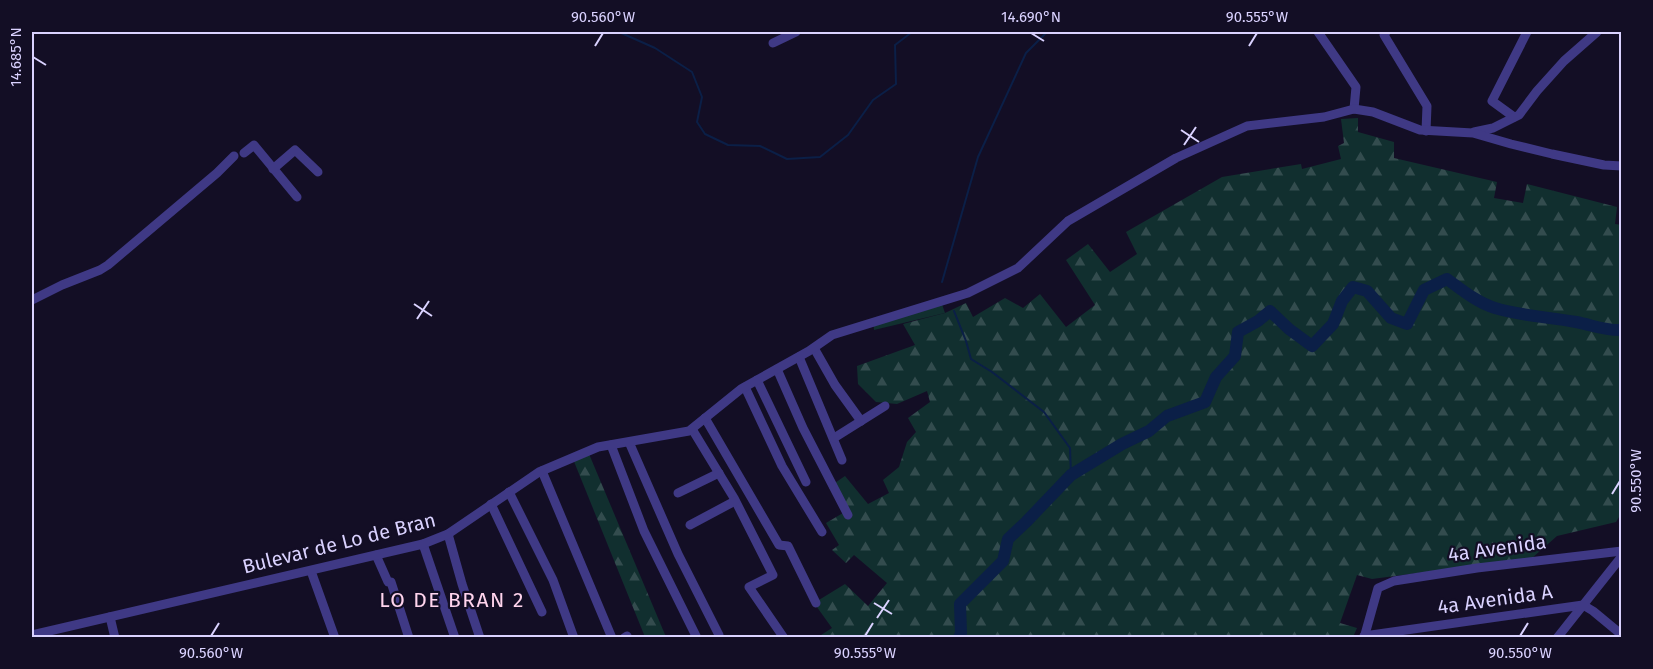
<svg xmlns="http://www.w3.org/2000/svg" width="1653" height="669" font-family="'Fira Sans',sans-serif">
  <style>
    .green { fill: #112f2f }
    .forest { fill: url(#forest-firs) }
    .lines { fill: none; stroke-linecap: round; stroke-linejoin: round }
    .stream { stroke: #0b1f47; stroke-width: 2 }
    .river { stroke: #0b1f47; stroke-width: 12 }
    .minor { stroke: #3f3985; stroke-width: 9 }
    .ticks { fill: none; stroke: #dad2ff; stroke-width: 2 }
    .labels { text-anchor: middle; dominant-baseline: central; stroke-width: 4.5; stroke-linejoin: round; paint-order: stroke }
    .street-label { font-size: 20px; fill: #dad2ff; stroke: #130e25 }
    .neighbourhood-label { font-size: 21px; letter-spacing: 1.5px; fill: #ffd4ed; stroke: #130e25 }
    .neatline { fill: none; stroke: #dad2ff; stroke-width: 2 }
    .ticks-label { font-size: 15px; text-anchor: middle; fill: #dad2ff }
  </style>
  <defs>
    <pattern id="forest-firs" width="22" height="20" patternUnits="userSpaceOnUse" patternTransform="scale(1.5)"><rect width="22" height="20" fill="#112f2f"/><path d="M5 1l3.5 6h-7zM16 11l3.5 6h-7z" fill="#334c4e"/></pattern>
  </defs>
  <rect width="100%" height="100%" fill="#130e25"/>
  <path class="green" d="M940,298L945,313L874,330L873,319Z"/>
  <g class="forest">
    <path d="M1358,118V132L1394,142V158L1497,182L1494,198L1523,203L1527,184L1617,207L1615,224L1622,225V512L1616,522L1557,536L1532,558L1372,579L1357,575L1340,623L1357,628L1353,637H818L832,628L814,603L845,584L868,606L887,583L854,555L846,563L832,550L839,545L826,523L843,513L829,487L845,476L868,504L889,493L883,480L899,467L907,442L916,432L908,418L930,402L927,391L897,404L876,402L858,384L857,366L915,345L903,324L945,313L966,303L973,317L1005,298L1023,308L1040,294L1066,327L1095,305L1066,260L1088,244L1110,272L1137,254L1126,232L1222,177L1301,164L1302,169L1341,159L1338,146L1344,143L1341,119Z"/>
    <path d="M589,454L666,637H645L573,459Z"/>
  </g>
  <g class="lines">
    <g class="stream">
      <path d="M619,32L655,48L692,72L702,97L697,122L705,134L728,145L760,146L787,159L820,157L848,135L873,100L896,84L895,45L912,32"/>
      <path d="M942,282L978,157L1026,53L1047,32"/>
      <path d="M954,311L966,341L971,359L992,372L1044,412L1070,448L1071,475"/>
    </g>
    <path class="river" d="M959,638L961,633L960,604L1003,561L1008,539L1026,522L1071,475L1122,444L1149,431L1167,416L1205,402L1216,377L1235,356L1238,332L1258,321L1270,311L1289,329L1312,346L1333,324L1342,301L1353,287L1367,291L1391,318L1407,324L1424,290L1447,279C1462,290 1478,303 1495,308C1521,316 1549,317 1576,322C1592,325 1606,331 1622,330"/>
    <g class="minor">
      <path d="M1318,32L1356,87L1354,109"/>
      <path d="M1386,32L1384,35L1427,106L1426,131"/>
      <path d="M773,43L796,32"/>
      <path d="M1514,117L1492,101L1527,32"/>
      <path d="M1474,132L1493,128L1519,115L1537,91L1564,61L1597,32"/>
      <path d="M244,153L254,145L297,197"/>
      <path d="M273,169L295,150L318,172"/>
      <path d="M32,300L62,285L100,270L108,265L217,173L234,156"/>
      <path d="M814,348L835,385L861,421"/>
      <path d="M799,357L842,460"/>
      <path d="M777,369L803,428L848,515"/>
      <path d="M757,380L806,482"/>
      <path d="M745,387L782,466L822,532"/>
      <path d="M705,418L779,545L788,546L816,603"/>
      <path d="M692,429L734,498L773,575L749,587L784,638"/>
      <path d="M834,438L885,406"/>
      <path d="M629,442L678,554L719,635"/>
      <path d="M611,445L644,531L697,638"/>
      <path d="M542,471L612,638"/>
      <path d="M509,492L553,580L574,638"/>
      <path d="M678,493L719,473"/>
      <path d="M491,504L542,612"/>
      <path d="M690,525L735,501"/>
      <path d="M448,534L462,584L480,638"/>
      <path d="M423,544L455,638"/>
      <path d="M376,555L388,582H391L409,638"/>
      <path d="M311,571L335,638"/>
      <path d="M110,617L115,638"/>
      <path d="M32,635L423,544L448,534L539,472L598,447L689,431L741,389L809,351L832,335L968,293L1018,268L1068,221L1176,158L1247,126L1324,117L1354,109L1373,112L1420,130L1473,133L1511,144L1552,154L1604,165L1622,166"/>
      <path d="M1364,636L1583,605L1593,611L1622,635"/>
      <path d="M624,638L627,636L628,638"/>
      <path d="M1364,638L1378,588L1394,581L1477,568L1622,551"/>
      <path d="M1557,638L1622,556"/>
    </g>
  </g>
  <path class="ticks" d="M1031,33L1044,41M595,46L603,33M1249,46L1257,33M33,57L46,65M1181,130L1199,142M1184,145L1196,127M414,304L432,316M417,319L429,301M1612,494L1620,481M874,603L892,614M877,618L889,600M211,636L219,623M865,636L873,623M1520,636L1528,623"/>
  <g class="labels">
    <g class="street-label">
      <text transform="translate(339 543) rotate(-14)">Bulevar de Lo de Bran</text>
      <text transform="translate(1497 548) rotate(-8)">4a Avenida</text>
      <text transform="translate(1495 599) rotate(-8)">4a Avenida A</text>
    </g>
    <g class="neighbourhood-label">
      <text x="452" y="600">LO DE BRAN 2</text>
    </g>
  </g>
  <rect width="1653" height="669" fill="none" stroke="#130e25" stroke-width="66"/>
  <rect x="33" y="33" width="1587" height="603" class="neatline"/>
  <g class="ticks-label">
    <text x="603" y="22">90.560°W</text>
    <text x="1031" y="22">14.690°N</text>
    <text x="1257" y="22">90.555°W</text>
    <text transform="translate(16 57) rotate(-90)" y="5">14.685°N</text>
    <text transform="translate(1636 481) rotate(-90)" y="5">90.550°W</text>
    <text x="211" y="658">90.560°W</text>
    <text x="865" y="658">90.555°W</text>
    <text x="1520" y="658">90.550°W</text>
  </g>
</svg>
